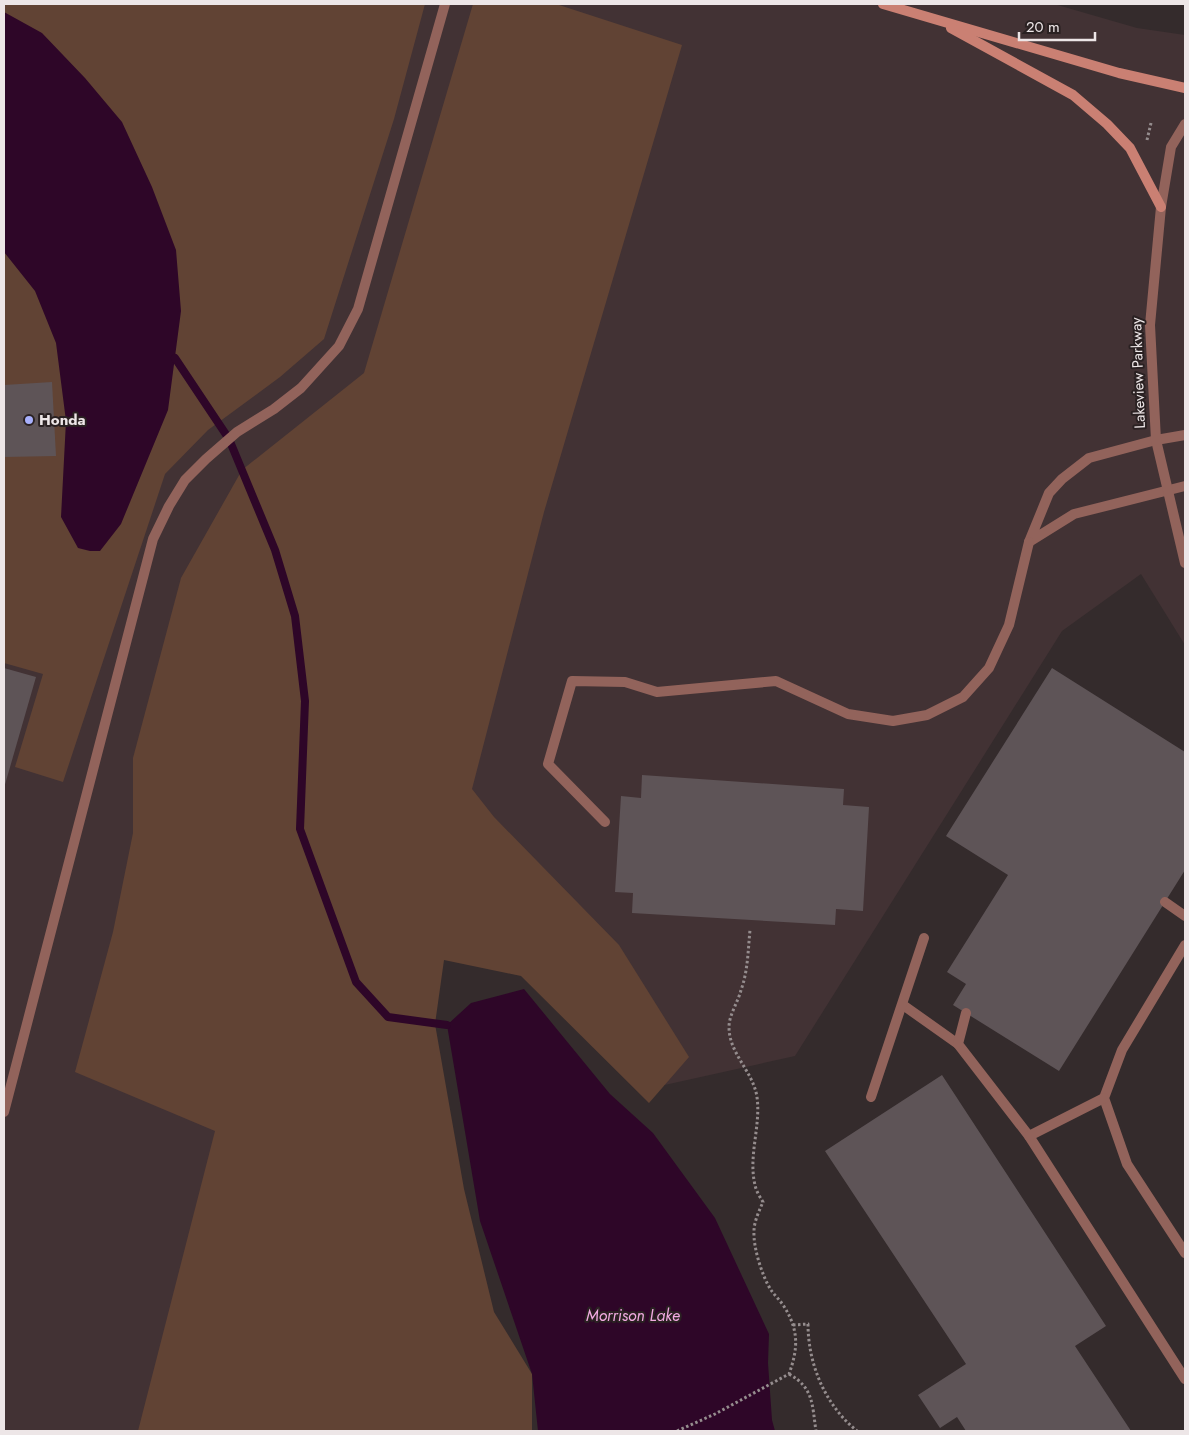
<svg xmlns="http://www.w3.org/2000/svg" width="1189" height="1435" font-family="Jost,sans-serif">
  <style>
    .built { fill: #423234 }
    .green { fill: #614334 }
    .water { fill: #2e0628 }
    .lines { fill: none; stroke-linecap: round; stroke-linejoin: round }
    .stream { stroke: #2e0628; stroke-width: 8 }
    .building { fill: #5e5457 }
    .path { stroke: #958d8e; stroke-width: 3; stroke-dasharray: 2.5 2.5; stroke-linecap: butt }
    .lane { stroke: #92635b; stroke-width: 10 }
    .street { stroke: #92635b; stroke-width: 10 }
    .secondary { stroke: #ca8073; stroke-width: 10 }
    .poi-dot { fill: #a8b0fc; stroke: #2a2122; stroke-width: 2 }
    .labels { text-anchor: middle; dominant-baseline: central; stroke-width: 4; stroke-linejoin: round; paint-order: stroke }
    .street-label { font-size: 15px; fill: #ede6e7; stroke: #2a2122 }
    .poi-label { font-size: 15px; font-weight: bold; fill: #ede6e7; stroke: #2a2122; text-anchor: start }
    .water-label { font-size: 16px; font-style: italic; fill: #f1aae1; stroke: #2a2122 }
  </style>
  <rect width="100%" height="100%" fill="#342b2c"/>
  <path class="built" d="M4,4H1054L1137,28L1185,35V645L1141,574L1062,631L795,1056L651,1088L511,930L415,971L485,1431H4Z"/>
  <g class="green">
    <path d="M4,4H425L394,119L324,339L280,377L208,430L165,474L63,782L15,767L43,674L4,663Z"/>
    <path d="M473,4H556L682,45L544,512L472,789L494,817L619,945L689,1057L649,1103L521,976L444,960L435,1024L464,1189L494,1312L532,1374V1431H138L215,1131L75,1072L113,932L133,833V758L181,578L242,470L364,373Z"/>
  </g>
  <g class="water">
    <path d="M4,12L42,33L85,78L122,122L152,187L176,250L181,311L168,410L121,524L100,551H90L78,548L61,517L66,421L56,343L35,291L4,252Z"/>
    <path d="M524,989L610,1094L653,1133L715,1218L769,1334L768,1363L772,1420L775,1431H538L532,1374L480,1221L447,1025L471,1003Z"/>
  </g>
  <g class="lines">
    <path class="stream" d="M175,358L229,439L275,550L295,616L305,701L300,829L356,982L388,1017L447,1025"/>
  </g>
  <g class="building">
    <path d="M52,382L56,456L4,457V385Z"/>
    <path d="M4,668L36,677L4,788Z"/>
    <path d="M1052,668L1185,752V870L1059,1071L953,1005L966,984L947,972L1008,875L946,836Z"/>
    <path d="M642,775L844,789L843,805L869,807L863,911L836,909L835,925L632,913L633,893L615,892L621,796L641,798Z"/>
    <path d="M942,1075L1106,1326L1075,1346L1131,1431H966L957,1417L940,1428L918,1395L966,1364L825,1151Z"/>
  </g>
  <g class="lines">
    <g class="path">
      <path d="M1147,140L1151,123"/>
      <path d="M793,1325L808,1324C808,1364 825,1405 857,1431"/>
      <path d="M789,1374C814,1388 812,1405 816,1431"/>
      <path d="M677,1431L715,1414L789,1374C798,1349 799,1331 785,1308C781,1301 775,1296 771,1290C762,1276 753,1247 754,1231C754,1222 759,1211 763,1202C760,1197 756,1191 755,1185C748,1156 761,1126 757,1097C753,1071 729,1054 729,1027C729,1015 738,1002 741,990C748,971 748,950 750,930"/>
    </g>
    <g class="lane">
      <path d="M1185,435L1156,440L1089,458L1062,479L1049,493L1029,542L1074,514L1185,486"/>
      <path d="M605,822L548,764L572,681L625,682L657,692L776,681L848,714L893,721L927,715L963,697L989,668L1009,625L1029,542"/>
      <path d="M1165,902L1185,916"/>
      <path d="M1185,945L1122,1050L1104,1098L1127,1164L1185,1253"/>
      <path d="M903,1005L958,1044"/>
      <path d="M966,1013L958,1044L1029,1136L1185,1379"/>
      <path d="M871,1097L924,938"/>
      <path d="M4,1112L153,539L169,506L185,480L206,459L237,432L274,409L301,388L339,346L358,309L445,4"/>
      <path d="M1029,1136L1104,1098"/>
    </g>
    <path class="street" d="M1185,124L1171,147L1161,207L1150,325L1156,440L1185,563"/>
    <g class="secondary">
      <path d="M883,4L1119,73L1185,88"/>
      <path d="M951,28L1073,95L1107,124L1130,148L1161,207"/>
    </g>
  </g>
  <circle class="poi-dot" cx="29" cy="420" r="5"/>
  <g class="labels">
    <g class="street-label">
      <text transform="translate(1138 373) rotate(-92)">Lakeview Parkway</text>
    </g>
    <g class="poi-label">
      <text x="39" y="420">Honda</text>
    </g>
    <g class="water-label">
      <text x="633" y="1315">Morrison Lake</text>
    </g>
  </g>
  <rect width="1189" height="1435" fill="none" stroke="#ede6e7" stroke-width="10"/>
  <path d="M1019 32v8h76v-8" fill="none" stroke="#ede6e7" stroke-width="2.5"/>
  <text x="1026" y="32" font-size="15" fill="#ede6e7" stroke="#2a2122" stroke-width="4" paint-order="stroke">20 m</text>
</svg>
